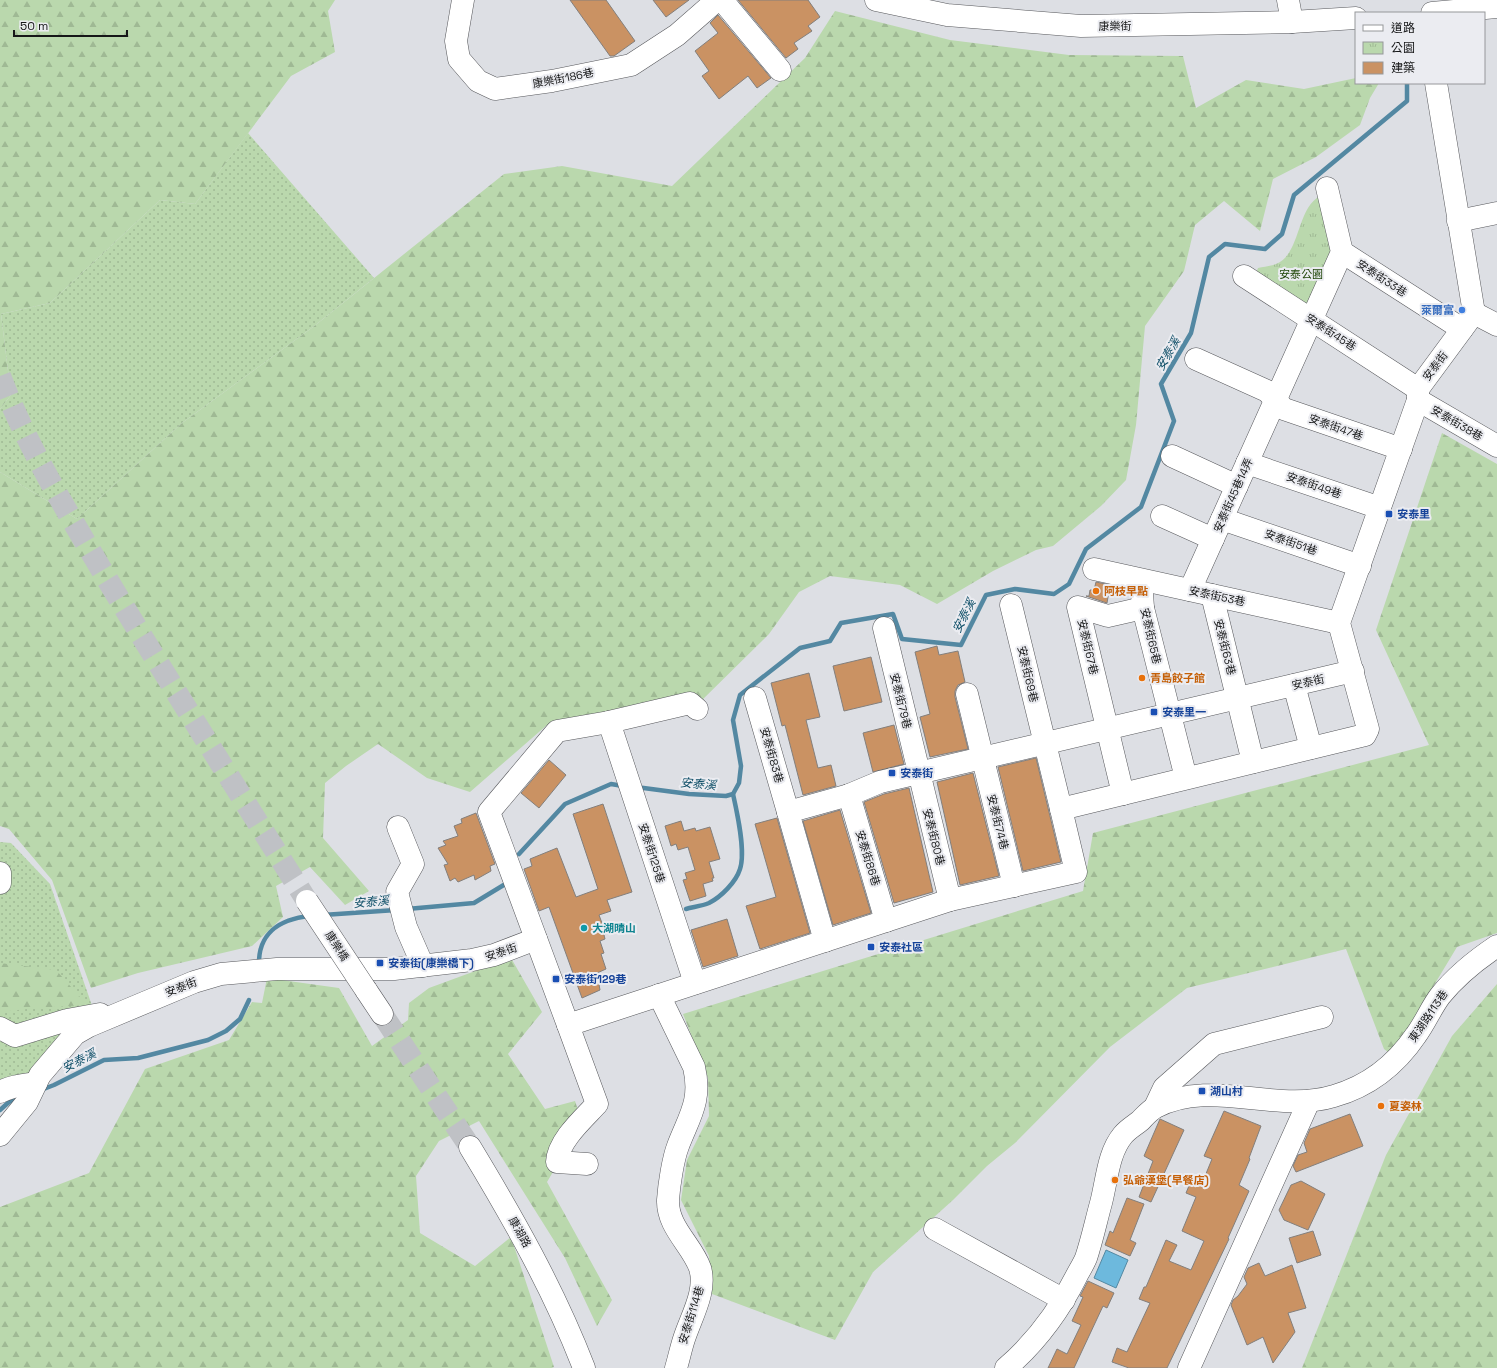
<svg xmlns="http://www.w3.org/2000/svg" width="1497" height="1368" font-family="'Space Grotesk','Noto Sans TC',sans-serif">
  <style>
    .grass { fill: url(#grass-dots) }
    .forest { fill: url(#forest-firs) }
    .park { fill: url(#park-tufts) }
    .water { fill: #6db9dd; stroke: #5388a2 }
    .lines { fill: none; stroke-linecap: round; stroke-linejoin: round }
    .stream { stroke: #5388a2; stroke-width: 4.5 }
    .building { fill: #ca9263; stroke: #837f7c }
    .minor-tunnel { stroke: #bfc1c5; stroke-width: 22; stroke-dasharray: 22 11; stroke-linecap: butt }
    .minor-casing { stroke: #57585c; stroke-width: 23 }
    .minor { stroke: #fff; stroke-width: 22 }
    .minor-bridge-casing { stroke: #57585c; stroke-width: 23; stroke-linecap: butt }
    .minor-bridge { stroke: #fff; stroke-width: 22 }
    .shop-dot { fill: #3f7fe0; stroke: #ebecf1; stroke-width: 1.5 }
    .transit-dot { fill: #1a4fb4; stroke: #ebecf1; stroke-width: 1.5 }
    .food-dot { fill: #e8710a; stroke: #ebecf1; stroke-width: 1.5 }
    .culture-dot { fill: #0f9aa8; stroke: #ebecf1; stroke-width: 1.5 }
    .labels { text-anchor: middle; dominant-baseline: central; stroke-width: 4; stroke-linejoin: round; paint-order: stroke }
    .street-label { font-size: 11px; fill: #161718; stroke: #ebecf1 }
    .park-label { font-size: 11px; fill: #1f4507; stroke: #ebecf1 }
    .shop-label { font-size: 11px; font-weight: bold; fill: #366cbe; stroke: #ebecf1; text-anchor: end }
    .transit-label { font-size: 11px; font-weight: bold; fill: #164399; stroke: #ebecf1; text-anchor: start }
    .food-label { font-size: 11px; font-weight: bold; fill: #c56008; stroke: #ebecf1; text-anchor: start }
    .culture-label { font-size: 11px; font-weight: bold; fill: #0d838f; stroke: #ebecf1; text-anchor: start }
    .water-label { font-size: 12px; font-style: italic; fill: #115069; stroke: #ebecf1 }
  </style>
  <defs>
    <pattern id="grass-dots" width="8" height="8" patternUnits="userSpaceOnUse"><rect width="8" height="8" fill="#bad8ad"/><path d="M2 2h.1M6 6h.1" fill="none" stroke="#9fb994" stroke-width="1.8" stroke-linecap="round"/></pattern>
    <pattern id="forest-firs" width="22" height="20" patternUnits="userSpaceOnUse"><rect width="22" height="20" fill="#bad8ad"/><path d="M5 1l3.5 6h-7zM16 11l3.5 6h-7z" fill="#9fb994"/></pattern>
    <pattern id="park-tufts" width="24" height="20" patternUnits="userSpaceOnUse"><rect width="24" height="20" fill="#bad8ad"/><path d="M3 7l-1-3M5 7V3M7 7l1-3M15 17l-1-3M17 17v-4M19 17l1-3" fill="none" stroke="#9fb994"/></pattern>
  </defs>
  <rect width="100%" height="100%" fill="#dddfe4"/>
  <g class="grass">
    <path d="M248,133L374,278L313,327L182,423L77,519L0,472V409L11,395L1,314L50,303L160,200L195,204Z"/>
    <path d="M0,842L11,843L50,884L98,1023L29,1080L0,1079Z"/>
  </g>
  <g class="forest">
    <path d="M0,0H335L328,11L335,52L291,76L195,204L160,200L50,303L1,314L11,395L0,409Z"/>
    <path d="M835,11L950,40L1069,55L1183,56L1196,108L1246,80L1304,89L1356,78V83H1379L1370,98L1360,125L1316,157L1273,179L1260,231L1224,201L1195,225L1184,271L1145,326L1136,425L1126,480L1101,506L1053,546L1036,550L993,571L937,604L900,585L830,576L799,592L769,634L697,705L585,722L547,725L470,792L427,778L378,744L346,766L325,783L323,838L369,891L345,905L310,867L276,886L283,917L252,946L138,973L91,988L52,880L9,829L0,826V472L77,519L182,423L313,327L504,174L562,166L672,186L805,58Z"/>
    <path d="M1442,433L1497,464V933L1457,947L1392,1055L1384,1049L1346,949L1187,988L1110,1047L1015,1143L987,1166L953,1200L873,1272L835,1340L712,1294L709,1256L681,1200L687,1160L709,1116L708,1078L683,1014L1083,891L1093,833L1429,745L1376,630Z"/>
    <path d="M511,958L542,1012L508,1054L545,1109L575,1101L583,1125L578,1130L547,1182L612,1300L597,1326L565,1258L479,1121L439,1141L416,1176L420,1233L475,1266L511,1237L554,1367L552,1368H0V1207L89,1173L145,1069L229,1040L252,1002L262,1003L267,978L339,988L372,1046L408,1020L409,1003L429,988Z"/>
    <path d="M0,963L56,970L87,1005L36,1008L0,1012Z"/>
    <path d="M1497,984V1368H1302L1386,1155L1452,1036Z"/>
  </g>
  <path class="park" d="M1320,196L1332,259L1311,307L1256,273L1258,268C1264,267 1271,266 1276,264C1301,254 1296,209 1320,196Z"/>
  <path class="water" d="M1106,1250L1128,1260L1116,1288L1094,1278Z"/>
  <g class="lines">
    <g class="stream">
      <path d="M636,787L689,794L726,796L733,794L739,783L741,766L733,720L740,695L800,648L830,641L841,623L893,614L902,639L961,645L986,595L1015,589L1054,594L1069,584L1086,549L1141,507L1174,421L1161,384L1191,333L1209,257L1225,244L1265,249L1282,234L1294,195L1407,101V83"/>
      <path d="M519,854L565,804L611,784L623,786"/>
      <path d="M407,909L474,903L507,883"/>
      <path d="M686,909C693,907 702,906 709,903C721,897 736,882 740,869C746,851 737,812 733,794"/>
      <path d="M323,915L396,910"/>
      <path d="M259,965C258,933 280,919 310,916"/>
      <path d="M41,1090L54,1085L104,1060L138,1058L208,1040L226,1031L240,1019L249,1000"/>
      <path d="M0,1110L9,1102L19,1098"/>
    </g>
  </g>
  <g class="building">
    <path d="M570,0H606L635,41L614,56H610Z"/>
    <path d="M653,0H689L666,17Z"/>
    <path d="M738,0H808L820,17L808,26L812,31L794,43L798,49L786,58Z"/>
    <path d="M718,15L771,78L757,88L748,76L719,99L702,76L709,71L695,51L718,33L710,23Z"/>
    <path d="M1096,582L1110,585L1107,603L1086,596H1089L1090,590H1094Z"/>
    <path d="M937,646L939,655L958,651L965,682L958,685L955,691V697L968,749L930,757L920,717L930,714L915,652Z"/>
    <path d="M871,657L882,702L844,711L833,666Z"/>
    <path d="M809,673L820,717L806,720L818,768L831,765L836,786L803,795L785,725L782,726L771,683Z"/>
    <path d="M894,725L904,764L873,772L863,733Z"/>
    <path d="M1036,758L1061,862L1023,871L998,767Z"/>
    <path d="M549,760L566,775L539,808L521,793Z"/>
    <path d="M973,773L999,876L960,885L937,782Z"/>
    <path d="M909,788L933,892L894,903L864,802L884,794Z"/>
    <path d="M603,804L632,892L607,900L611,911L599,915L606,934L604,935L605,939L600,941L604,953L601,954L606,969L597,973L600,990L582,998L549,907L539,911L524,869L532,866L530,859L557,848L576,897L598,889L573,814Z"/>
    <path d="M840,810L871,913L833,925L803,821Z"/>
    <path d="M476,813L495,864L490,866L491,871L475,880L474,875L458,882L455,878L450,881L444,865L448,864L438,848L446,845L443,841L458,836L454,826L462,823L461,819Z"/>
    <path d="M777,818L810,933L760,949L746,906L776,897L755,824Z"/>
    <path d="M681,821L684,831L695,828L696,831L710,827L720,859L709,862L714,878H712L713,881L703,884L706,896L690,901L683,880L687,879L685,873L695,870L688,847L678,850L676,844L671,846L665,826Z"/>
    <path d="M727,919L738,956L703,967L691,930Z"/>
    <path d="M1224,1111L1261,1126L1249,1158L1250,1159L1239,1185L1249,1191L1228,1238L1229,1239L1167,1368H1129L1112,1362L1117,1348L1127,1352L1150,1303L1139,1299L1144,1287H1146L1166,1240L1177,1245L1169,1261L1191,1270L1204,1241L1182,1231L1196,1197L1186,1193L1191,1181L1201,1186L1212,1159L1204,1156Z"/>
    <path d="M1350,1114L1363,1146L1296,1172L1293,1166L1298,1155L1307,1152L1304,1143L1310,1129Z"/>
    <path d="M1160,1119L1184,1130L1151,1202L1139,1197L1153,1161L1144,1156Z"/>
    <path d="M1301,1181L1325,1194L1308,1230L1284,1220L1279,1210L1291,1185Z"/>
    <path d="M1127,1198L1144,1204L1130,1240L1136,1243L1130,1256L1105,1245L1110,1231L1113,1233Z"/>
    <path d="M1313,1231L1321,1255L1297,1263L1289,1238Z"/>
    <path d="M1259,1263L1265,1276L1292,1265L1306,1308L1288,1313L1295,1332L1273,1363L1263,1337L1247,1345L1231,1305L1233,1300L1238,1296L1247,1284L1244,1277L1248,1268Z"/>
    <path d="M1088,1281L1114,1293L1107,1308L1103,1306L1074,1368H1048L1057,1349L1067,1354L1081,1325L1072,1321L1083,1297L1080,1296Z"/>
  </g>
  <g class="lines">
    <g class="minor-tunnel">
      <path d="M0,376C27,447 68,513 107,579C172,687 240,794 307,901"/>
      <path d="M382,1014L470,1147"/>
    </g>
    <g class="minor-casing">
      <g id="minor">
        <path d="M463,0L456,41L459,59L478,81L495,89L552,81L631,65L677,35L717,0"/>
        <path d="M722,0L780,70"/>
        <path d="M876,0L947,15L1081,26L1292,22L1356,18"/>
        <path d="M1288,0L1292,22"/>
        <path d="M1432,13L1497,7"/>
        <path d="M1458,221L1497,213"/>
        <path d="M1342,252L1462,329"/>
        <path d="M1244,276L1418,389"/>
        <path d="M1474,313L1497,325"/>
        <path d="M1196,359L1267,391L1284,409L1401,449"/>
        <path d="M1418,400L1497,446"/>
        <path d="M1172,456L1237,486"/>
        <path d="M1247,463L1380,508"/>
        <path d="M1162,516L1213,539"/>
        <path d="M1222,519L1360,566"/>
        <path d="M1094,569L1339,623"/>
        <path d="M1190,590L1342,252L1327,188"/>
        <path d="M1142,593L1143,608L1186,778"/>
        <path d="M1212,595L1253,762"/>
        <path d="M1011,605L1061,809"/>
        <path d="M884,628L950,900"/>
        <path d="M1294,685L1311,748"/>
        <path d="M967,694L1014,886"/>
        <path d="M755,698L788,812"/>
        <path d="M697,709L690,703L609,722L557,731L489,812L568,1025L950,900L1076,872L1061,809L1365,735L1368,729L1339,623L1418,400V389L1474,313L1436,83"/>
        <path d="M609,722L695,983"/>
        <path d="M1123,794L1078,607L1108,616L1143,608"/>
        <path d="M849,795L886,921"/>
        <path d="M398,827L413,864L397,892L406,927L423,966"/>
        <path d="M0,873V883"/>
        <path d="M825,941L788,812L849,795L880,782L1353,671"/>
        <path d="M366,990L382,1014"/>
        <path d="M659,995L694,1067C702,1101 689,1117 678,1146C673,1159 669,1185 668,1200C667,1227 692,1245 700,1268C707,1291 691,1317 684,1339C681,1348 679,1358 676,1368"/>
        <path d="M568,1025L597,1104C583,1119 558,1141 557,1162L587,1164"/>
        <path d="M0,1028L15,1036L67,1020L100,1014"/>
        <path d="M0,1092C11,1086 23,1085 36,1083"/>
        <path d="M1155,1107L1164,1088L1214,1044L1322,1017"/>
        <path d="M0,1135L27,1102L40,1075L75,1034L89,1026L194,982L221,974L277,969H394L472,960L494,955L536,939"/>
        <path d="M470,1147C513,1218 554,1290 584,1368"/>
        <path d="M935,1229L1064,1300"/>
        <path d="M1006,1368C1035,1343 1059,1311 1076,1277C1079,1271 1083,1265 1086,1258C1092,1240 1096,1221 1101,1203C1107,1180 1108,1153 1123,1135C1128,1129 1135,1125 1140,1121C1145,1116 1150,1110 1156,1107C1212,1078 1276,1114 1334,1096C1369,1086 1395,1066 1416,1035C1425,1023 1431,1008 1440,996C1456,976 1476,960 1497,946"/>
        <path d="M1189,1368L1309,1101"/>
      </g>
    </g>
    <use href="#minor" class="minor"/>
    <g class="minor-bridge-casing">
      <path id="minor-bridge" d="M307,901L366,990"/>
    </g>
    <use href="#minor-bridge" class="minor-bridge"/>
  </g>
  <circle class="shop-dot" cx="1462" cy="310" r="4"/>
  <g class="transit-dot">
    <rect x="1385" y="510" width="8" height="8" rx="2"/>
    <rect x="1150" y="708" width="8" height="8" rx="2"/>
    <rect x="888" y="769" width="8" height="8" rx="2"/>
    <rect x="867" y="943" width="8" height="8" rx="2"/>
    <rect x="376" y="959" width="8" height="8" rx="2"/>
    <rect x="552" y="975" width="8" height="8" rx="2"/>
    <rect x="1198" y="1087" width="8" height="8" rx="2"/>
  </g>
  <g class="food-dot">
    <circle cx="1096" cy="591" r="4"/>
    <circle cx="1142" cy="678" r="4"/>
    <circle cx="1381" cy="1106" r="4"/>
    <circle cx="1115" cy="1180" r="4"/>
  </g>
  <circle class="culture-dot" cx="584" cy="928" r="4"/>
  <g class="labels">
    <g class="street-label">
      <text transform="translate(1115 26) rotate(-1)">康樂街</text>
      <text transform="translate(563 78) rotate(-11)">康樂街186巷</text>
      <text transform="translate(1382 278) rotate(33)">安泰街33巷</text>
      <text transform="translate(1331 332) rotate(33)">安泰街45巷</text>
      <text transform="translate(1435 366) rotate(-53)">安泰街</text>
      <text transform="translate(1457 423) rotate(30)">安泰街38巷</text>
      <text transform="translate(1336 427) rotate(19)">安泰街47巷</text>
      <text transform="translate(1314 485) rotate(19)">安泰街49巷</text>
      <text transform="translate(1233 495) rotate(-66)">安泰街45巷14弄</text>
      <text transform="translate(1291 542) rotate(19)">安泰街51巷</text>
      <text transform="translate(1217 596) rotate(12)">安泰街53巷</text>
      <text transform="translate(1151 636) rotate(77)">安泰街65巷</text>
      <text transform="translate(1088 647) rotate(77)">安泰街67巷</text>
      <text transform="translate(1225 647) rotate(76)">安泰街63巷</text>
      <text transform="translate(1028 674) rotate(77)">安泰街69巷</text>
      <text transform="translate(1308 682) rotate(-13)">安泰街</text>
      <text transform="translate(901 701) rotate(76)">安泰街79巷</text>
      <text transform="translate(772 755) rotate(74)">安泰街83巷</text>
      <text transform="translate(998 822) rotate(76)">安泰街74巷</text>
      <text transform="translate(934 837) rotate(76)">安泰街80巷</text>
      <text transform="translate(652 853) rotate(72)">安泰街125巷</text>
      <text transform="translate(868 858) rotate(73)">安泰街86巷</text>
      <text transform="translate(337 946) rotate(57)">康樂橋</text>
      <text transform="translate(501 952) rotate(-18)">安泰街</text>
      <text transform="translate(181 987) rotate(-21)">安泰街</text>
      <text transform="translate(1428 1016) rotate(-56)">東湖路113巷</text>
      <text transform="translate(520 1232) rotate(61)">康湖路</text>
      <text transform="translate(691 1315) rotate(-73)">安泰街114巷</text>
    </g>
    <g class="park-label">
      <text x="1301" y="274">安泰公園</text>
    </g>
    <g class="shop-label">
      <text x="1454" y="310">萊爾富</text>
    </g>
    <g class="transit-label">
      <text x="1397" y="514">安泰里</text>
      <text x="1162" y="712">安泰里一</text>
      <text x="900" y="773">安泰街</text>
      <text x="879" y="947">安泰社區</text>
      <text x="388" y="963">安泰街(康樂橋下)</text>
      <text x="564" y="979">安泰街129巷</text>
      <text x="1210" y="1091">湖山村</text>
    </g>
    <g class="food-label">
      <text x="1104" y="591">阿枝早點</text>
      <text x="1150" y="678">青島餃子館</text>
      <text x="1389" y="1106">夏姿林</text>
      <text x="1123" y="1180">弘爺漢堡(早餐店)</text>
    </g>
    <g class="culture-label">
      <text x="592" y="928">大湖晴山</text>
    </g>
    <g class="water-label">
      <text transform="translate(1168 354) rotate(-60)">安泰溪</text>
      <text transform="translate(964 616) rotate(-63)">安泰溪</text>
      <text transform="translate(698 784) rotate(5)">安泰溪</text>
      <text transform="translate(371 902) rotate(-5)">安泰溪</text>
      <text transform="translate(79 1061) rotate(-27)">安泰溪</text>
    </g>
  </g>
  <rect x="1355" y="12" width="130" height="72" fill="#ebecf1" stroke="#96979a"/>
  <rect x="1363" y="25" width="20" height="6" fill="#ffffff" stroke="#96979a"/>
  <text x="1391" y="32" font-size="12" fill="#161718">道路</text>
  <rect x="1363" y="42" width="20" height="12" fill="url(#park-tufts)" stroke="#96979a"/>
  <text x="1391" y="52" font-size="12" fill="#161718">公園</text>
  <rect x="1363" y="62" width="20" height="12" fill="#ca9263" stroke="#96979a"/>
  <text x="1391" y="72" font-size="12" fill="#161718">建築</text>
  <path d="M14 30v6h113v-6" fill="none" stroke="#161718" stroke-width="2"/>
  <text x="20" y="30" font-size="12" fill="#161718" stroke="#ebecf1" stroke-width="3" paint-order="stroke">50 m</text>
</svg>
